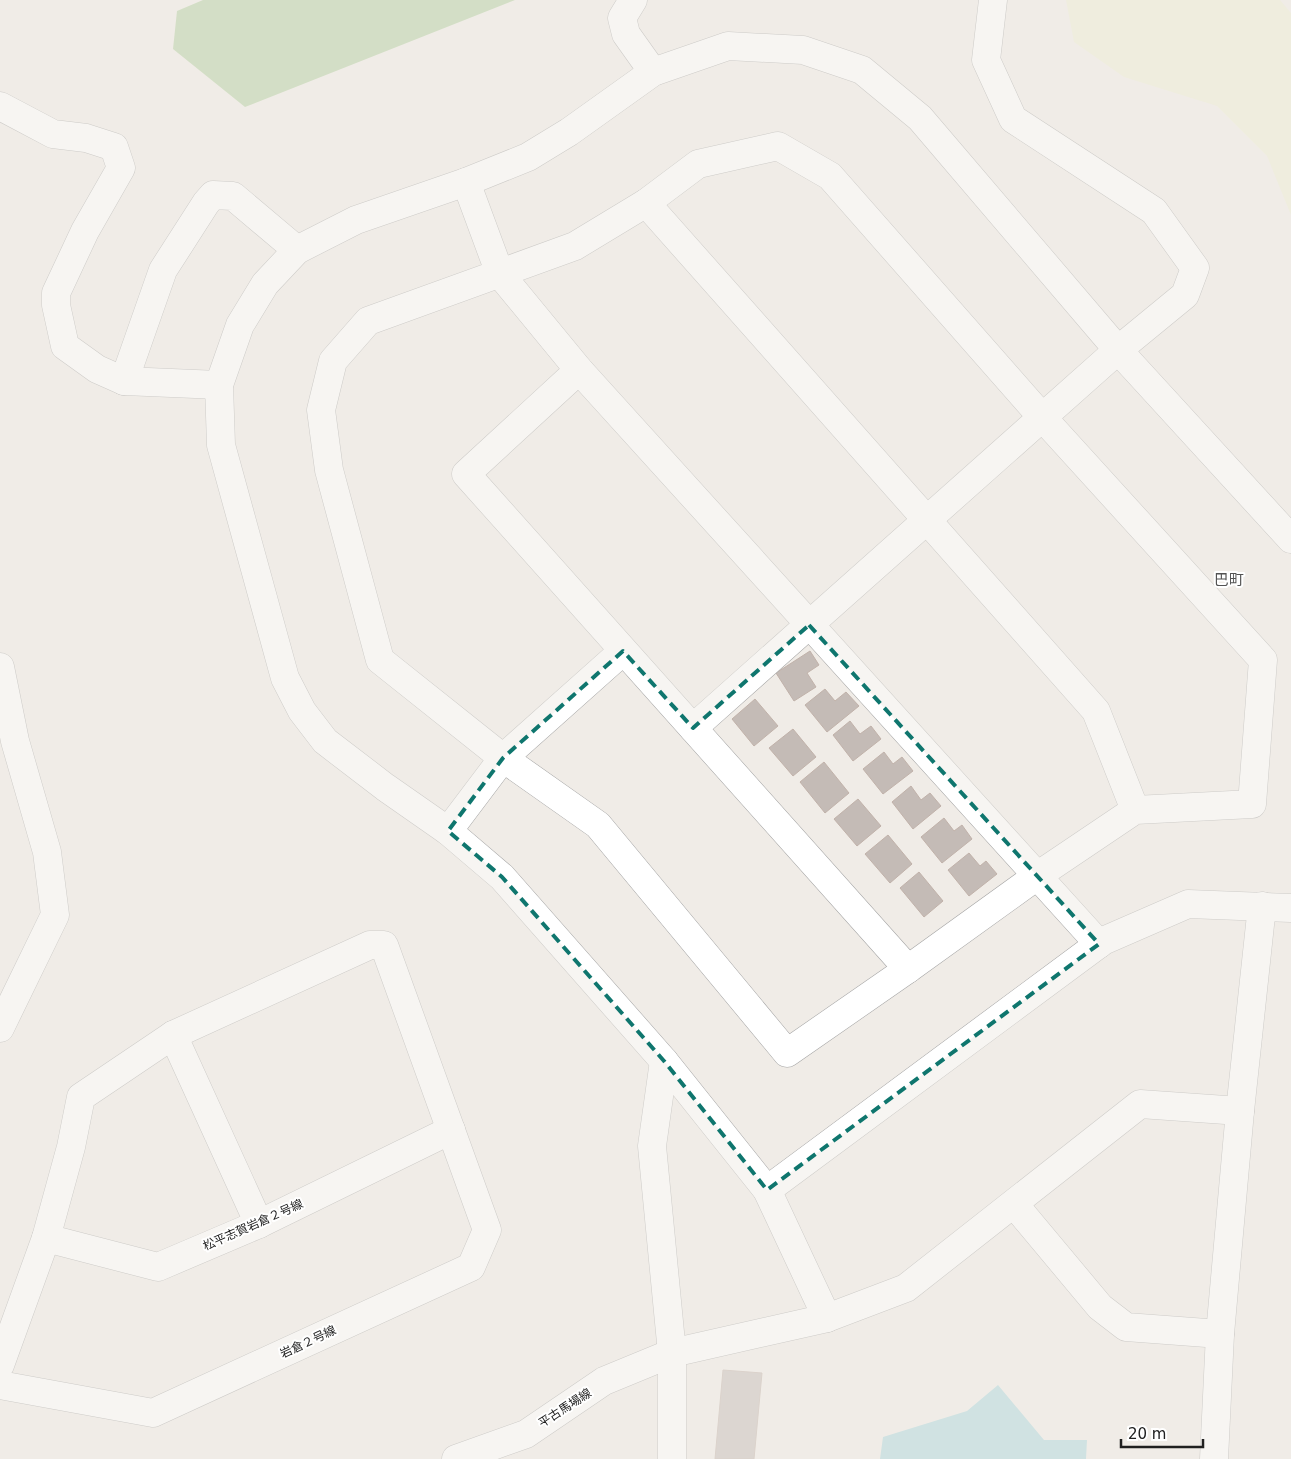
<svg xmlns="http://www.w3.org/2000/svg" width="1291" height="1459" font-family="'DejaVu Sans','Noto Sans JP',sans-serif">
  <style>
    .farmland { fill: #ededd3 }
    .forest { fill: #b0cd9d }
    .water { fill: #a9d5db }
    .building { fill: #c4bbb6; stroke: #c1b2aa }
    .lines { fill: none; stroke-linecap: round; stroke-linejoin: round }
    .street-casing { stroke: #a4a4a4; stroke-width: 29 }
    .street { stroke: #fff; stroke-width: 28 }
    .marked { fill: none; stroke: #0f766e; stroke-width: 4; stroke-dasharray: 10 6; stroke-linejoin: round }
    .labels { text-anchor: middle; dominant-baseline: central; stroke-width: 4; stroke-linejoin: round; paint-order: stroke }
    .street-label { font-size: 12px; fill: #202020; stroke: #fff }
    .quarter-label { font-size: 15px; fill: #535353; stroke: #fff }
  </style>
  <rect width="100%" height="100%" fill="#f0ece7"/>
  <path class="farmland" d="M1066,0H1280L1291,13V215L1267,156L1217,106L1124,77L1074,42Z"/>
  <path class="forest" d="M203,0H515L245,107L173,49L177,11Z"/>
  <path class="water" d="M998,1385L1044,1440H1087L1086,1459H880L883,1437L967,1411Z"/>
  <g class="building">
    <path d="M810,651L819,665L807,673L816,687L794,701L776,673Z"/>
    <path d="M825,689L835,701L846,692L859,706L827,732L805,705Z"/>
    <path d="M755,699L778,726L754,746L732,719Z"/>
    <path d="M850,721L860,734L871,726L881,739L853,761L833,735Z"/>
    <path d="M793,729L816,757L793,776L769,748Z"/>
    <path d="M884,752L893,764L902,757L913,771L883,794L863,769Z"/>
    <path d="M824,762L849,793L825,813L800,782Z"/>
    <path d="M911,786L921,800L930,793L941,806L913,829L892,802Z"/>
    <path d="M858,799L881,826L857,846L834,819Z"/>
    <path d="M944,818L954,831L962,825L972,839L942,863L921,837Z"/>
    <path d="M888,835L912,864L890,883L865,854Z"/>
    <path d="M969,853L980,866L986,861L997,874L969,896L948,870Z"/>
    <path d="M919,872L943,901L924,917L900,888Z"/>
    <path d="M723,1370L762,1373L754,1459H715Z"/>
  </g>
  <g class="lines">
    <g class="street-casing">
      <g id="street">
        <path d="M633,0L622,18L626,34L653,72"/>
        <path d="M0,106L53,134L86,138L114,147L121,168L85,231L56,293V305L65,346L97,369L124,381L219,385"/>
        <path d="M778,146L830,176L1042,417L1263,660L1252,804L1135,810L1037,876L908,969L787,1053L598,825L503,758L380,660L329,470L321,410L333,361L368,321L575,246L646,203L698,164Z"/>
        <path d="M466,182L500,274L579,370L1099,944"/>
        <path d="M646,203L1096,711L1135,810"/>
        <path d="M579,370L466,474L908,969"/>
        <path d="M124,381L163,270L206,203L213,195L233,196L297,250"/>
        <path d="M0,667L15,741L47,852L55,915L0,1028"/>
        <path d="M693,728L1118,350L1185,295L1195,268L1154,211L1013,119L986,60L993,0"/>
        <path d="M448,831L503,758L623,651"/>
        <path d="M173,1035L259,1224"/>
        <path d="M664,1061L652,1146L672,1353V1459"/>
        <path d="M767,1190L1103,941L1188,904L1291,908"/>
        <path d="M1014,1204L1100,1307L1126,1327L1220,1334"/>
        <path d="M46,1238L158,1267L259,1224L451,1130"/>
        <path d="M827,1318L767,1190L664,1061L502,877L448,831L385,787L325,741L302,711L285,678L221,445L219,385L240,325L265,284L297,250L356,220L466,182L528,157L569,132L653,72L728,46L803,50L862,70L920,118L1118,350L1291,539"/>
        <path d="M0,1365L46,1238L71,1147L81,1097L173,1035L370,945H384L487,1230L471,1267L153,1413L0,1385"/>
        <path d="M456,1459L526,1434L604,1381L672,1353L827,1318L906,1288L1140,1104L1240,1111"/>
        <path d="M1214,1459L1220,1334L1240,1111L1262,906"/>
      </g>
    </g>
    <use href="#street" class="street"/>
  </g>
  <path d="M0 0H1291V1459H0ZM809,625L1099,944L767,1190L664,1061L502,877L448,831L503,758L623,651L693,728Z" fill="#f0ece7" fill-opacity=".55" fill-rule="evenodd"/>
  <path class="marked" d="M809,625L1099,944L767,1190L664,1061L502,877L448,831L503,758L623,651L693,728Z"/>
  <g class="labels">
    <g class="street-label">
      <text transform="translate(253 1225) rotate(-24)">松平志賀岩倉２号線</text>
      <text transform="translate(308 1342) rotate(-25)">岩倉２号線</text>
      <text transform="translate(565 1408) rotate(-33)">平古馬場線</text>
    </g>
    <g class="quarter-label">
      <text x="1229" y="580">巴町</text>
    </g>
  </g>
  <path d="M1121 1439v8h82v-8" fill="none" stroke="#202020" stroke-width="2.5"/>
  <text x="1128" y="1439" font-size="15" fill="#202020" stroke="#ffffff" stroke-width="4" paint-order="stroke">20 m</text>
</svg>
